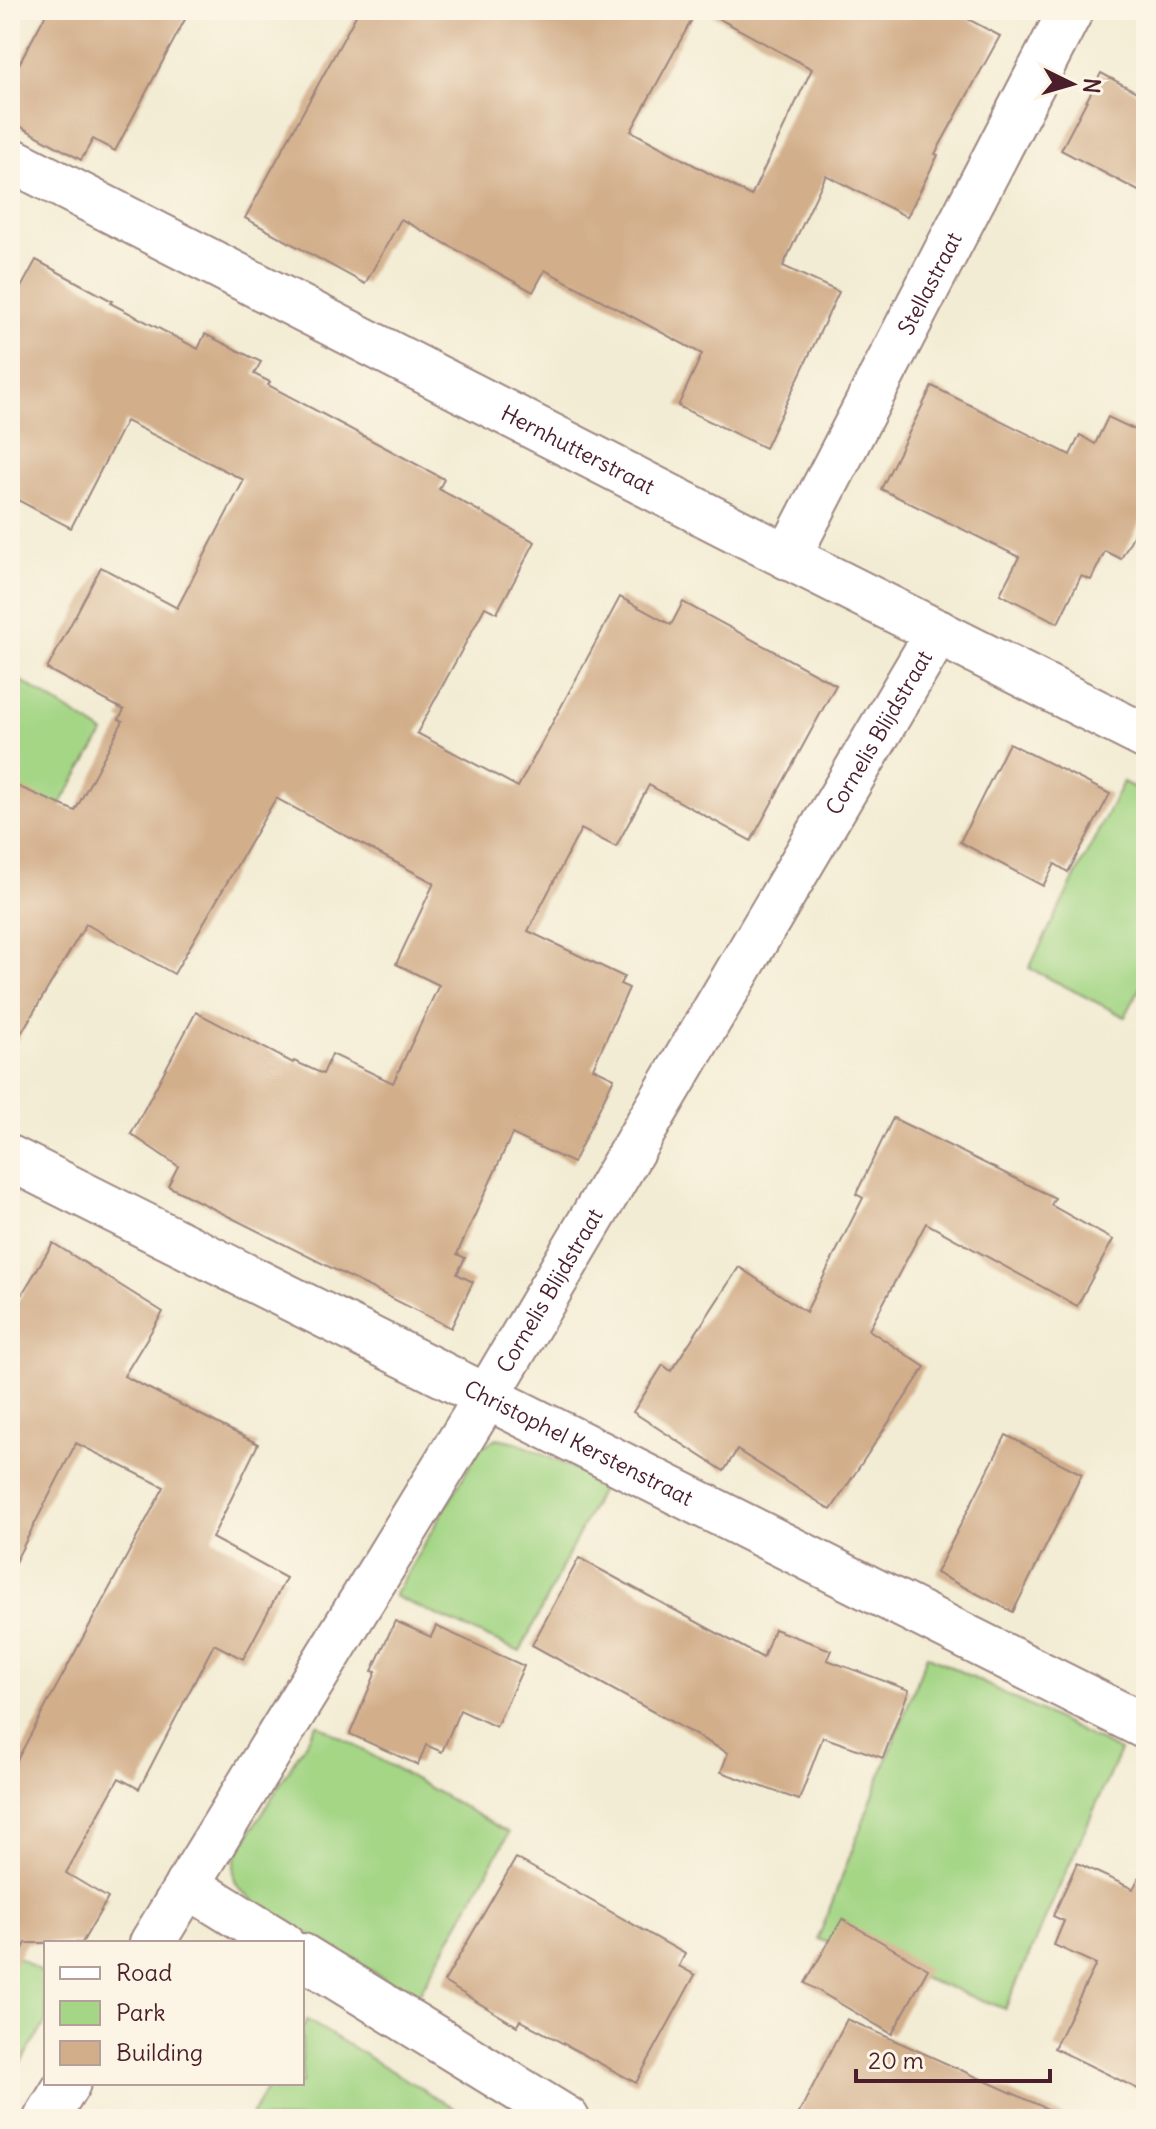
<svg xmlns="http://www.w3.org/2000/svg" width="1156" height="2129" font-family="Delius,sans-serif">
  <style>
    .green { fill: #a4d686; stroke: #777a58; stroke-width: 2 }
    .building { fill: #d2ae8a }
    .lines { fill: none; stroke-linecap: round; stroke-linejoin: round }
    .minor-casing { stroke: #9e8680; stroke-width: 48 }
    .minor { stroke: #fff; stroke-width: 44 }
    .labels { text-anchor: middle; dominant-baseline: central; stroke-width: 7; stroke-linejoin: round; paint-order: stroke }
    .street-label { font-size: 22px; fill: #4a1f2b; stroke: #fcf5e5 }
  </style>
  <rect width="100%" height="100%" fill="#fcf5e5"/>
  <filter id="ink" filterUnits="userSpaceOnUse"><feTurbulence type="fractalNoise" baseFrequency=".0125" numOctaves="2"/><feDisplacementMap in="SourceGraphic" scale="16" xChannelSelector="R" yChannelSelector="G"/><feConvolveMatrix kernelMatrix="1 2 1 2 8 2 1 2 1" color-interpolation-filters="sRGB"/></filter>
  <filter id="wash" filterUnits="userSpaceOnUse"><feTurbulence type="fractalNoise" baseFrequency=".006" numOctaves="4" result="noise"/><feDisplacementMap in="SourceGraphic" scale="32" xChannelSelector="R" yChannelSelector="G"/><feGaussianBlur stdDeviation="1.8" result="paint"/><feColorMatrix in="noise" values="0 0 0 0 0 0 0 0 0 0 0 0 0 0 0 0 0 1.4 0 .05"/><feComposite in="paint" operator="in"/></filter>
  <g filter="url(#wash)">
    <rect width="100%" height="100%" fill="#f3ecd4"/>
    <g class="green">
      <path d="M12,675L104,733L10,886V679Z"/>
      <path d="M1123,782L1146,794V976L1125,1017L1029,968Z"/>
      <path d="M497,1438L516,1442L604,1483L520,1652L394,1596L480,1448Z"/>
      <path d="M927,1655L1120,1751L1005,2009L818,1939Z"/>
      <path d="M317,1724L509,1833L417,1998L256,1902C235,1887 230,1882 236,1856Z"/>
      <path d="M10,1952L46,1975V2022L10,2080Z"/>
      <path d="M307,2020L472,2119H249L270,2083H302V2030Z"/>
    </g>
    <g id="blocks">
      <g class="building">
        <path d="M48,10H190L115,151L93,139L81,160L10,121V81Z"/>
        <path d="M359,10H697L631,131L751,196L812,69L703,10H951L1000,36L935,154L938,155L907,217L826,175L783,266L839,292L765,448L678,406L702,354L545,270L533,292L401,219L365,284L245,218Z"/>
        <path d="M1101,73L1146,97V195L1061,150Z"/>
        <path d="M36,260L112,301L110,303L198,349L205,334L261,362L254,374L270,382L268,385L444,479L439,489L535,542L497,613L485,607L417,733L518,787L620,597L671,625L683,602L836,685L751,841L649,785L616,847L581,829L528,931L624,977L620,984L629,988L593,1068L614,1078L573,1163L512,1134L457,1254L465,1258L457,1274L473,1282L451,1328L168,1186L178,1166L131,1134L196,1012L293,1063L294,1061L323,1074L332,1054L393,1083L439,985L396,964L434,883L276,798L174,974L86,924L10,1052V783L75,811L123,721L119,719L124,710L47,669L101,567L177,608L244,480L126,421L71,528L10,496V308Z"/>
        <path d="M932,386L1070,455L1080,435L1095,444L1108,417L1146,435V511L1121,559L1105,551L1091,580L1081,576L1058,623L1000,594L1019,557L881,489Z"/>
        <path d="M1009,743L1110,794L1068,872L1055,864L1043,886L960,842Z"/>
        <path d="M893,1118L1055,1198L1051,1205L1113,1240L1077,1306L926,1223L869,1330L925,1367L831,1510L737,1450L724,1471L633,1412L663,1365L671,1371L739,1267L806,1312L863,1198L856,1194Z"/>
        <path d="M53,1243L163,1312L124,1376L258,1444L212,1538L286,1578L243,1659L214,1644L139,1789L119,1778L66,1873L108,1898L82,1943H26L10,1972V1773L164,1487L76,1443L10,1572V1314Z"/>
        <path d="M1006,1435L1082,1474L1013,1612L936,1573Z"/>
        <path d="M579,1558L763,1658L774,1629L831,1650L827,1660L909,1690L883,1758L823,1737L799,1800L721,1772L728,1753L532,1645Z"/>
        <path d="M395,1621L431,1637L436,1626L524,1666L496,1727L460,1710L442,1752L426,1745L418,1765L350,1734L376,1672L372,1671Z"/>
        <path d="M516,1858L685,1954L679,1966L695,1975L636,2083L520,2020L517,2026L444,1982Z"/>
        <path d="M1077,1863L1133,1889L1146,1864V2093L1054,2048L1096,1964L1054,1945L1064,1921L1053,1916Z"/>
        <path d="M842,1919L928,1969L892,2034L805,1983Z"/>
        <path d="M847,2019L1070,2119H796Z"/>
      </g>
    </g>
  </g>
  <g filter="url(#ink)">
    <use href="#blocks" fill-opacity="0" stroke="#9e8680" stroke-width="2"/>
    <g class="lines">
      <g class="minor-casing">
        <g id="minor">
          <path id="s1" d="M10,159L788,557L1146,737"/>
          <path id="s2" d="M788,557L1071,10"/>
          <path id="s3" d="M10,1158L1146,1727"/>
          <path d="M187,1885L281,1943"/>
          <path id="s4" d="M152,1943L486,1398L938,632"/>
          <path d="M302,1956L567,2119"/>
          <path d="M46,2119L68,2083"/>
        </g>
      </g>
      <use href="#minor" class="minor"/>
    </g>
  </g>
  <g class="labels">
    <g class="street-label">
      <text stroke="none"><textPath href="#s2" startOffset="308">Stellastraat</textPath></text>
      <text stroke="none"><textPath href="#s1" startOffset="638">Hernhutterstraat</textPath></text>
      <text stroke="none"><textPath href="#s4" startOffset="1412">Cornelis Blijdstraat</textPath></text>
      <text stroke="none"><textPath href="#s4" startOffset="764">Cornelis Blijdstraat</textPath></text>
      <text stroke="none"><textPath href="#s3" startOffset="636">Christophel Kerstenstraat</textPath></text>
    </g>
  </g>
  <rect width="1156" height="2129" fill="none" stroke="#fcf5e5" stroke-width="40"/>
  <rect x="44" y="1941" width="260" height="144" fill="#fcf5e5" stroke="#b59f9b" stroke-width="2"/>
  <rect x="60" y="1967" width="40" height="12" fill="#ffffff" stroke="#b59f9b" stroke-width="2"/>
  <text x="116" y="1981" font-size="24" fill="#4a1f2b">Road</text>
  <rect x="60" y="2001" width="40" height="24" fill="#a4d686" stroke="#b59f9b" stroke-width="2"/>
  <text x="116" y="2021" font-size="24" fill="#4a1f2b">Park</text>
  <rect x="60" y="2041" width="40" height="24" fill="#d2ae8a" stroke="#b59f9b" stroke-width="2"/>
  <text x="116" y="2061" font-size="24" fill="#4a1f2b">Building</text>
  <g transform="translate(1072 84) rotate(95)" stroke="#fcf5e5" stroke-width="6" paint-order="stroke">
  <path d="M0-6L14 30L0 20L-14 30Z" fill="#4a1f2b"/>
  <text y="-12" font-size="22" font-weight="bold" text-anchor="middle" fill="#4a1f2b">N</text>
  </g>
  <path d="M856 2069v12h194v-12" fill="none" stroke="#4a1f2b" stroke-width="4"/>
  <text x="868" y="2069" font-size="24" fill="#4a1f2b" stroke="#fcf5e5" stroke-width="6" paint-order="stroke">20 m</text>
</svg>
